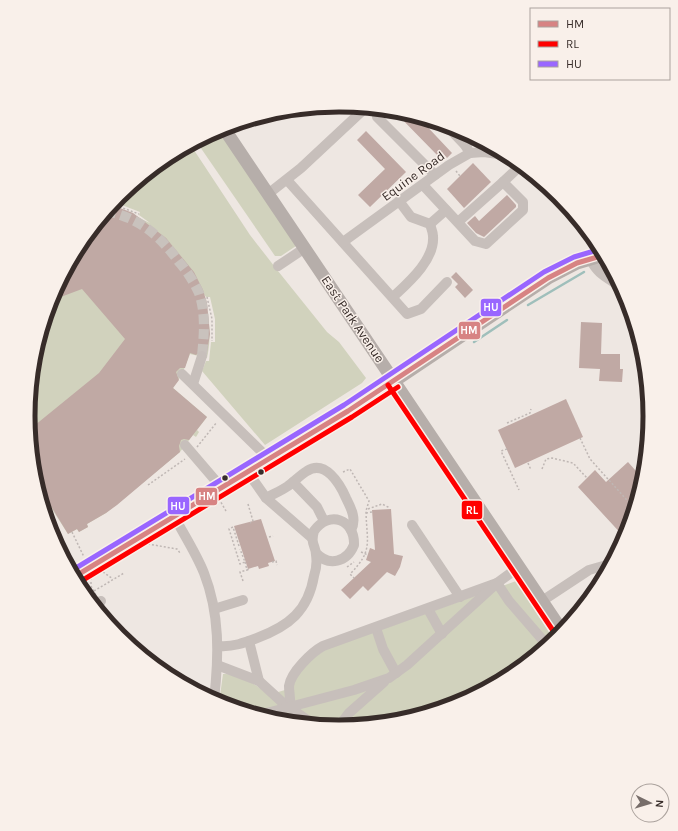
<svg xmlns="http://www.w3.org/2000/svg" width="678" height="831" font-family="Karla,sans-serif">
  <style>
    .green { fill: #d1d2bd }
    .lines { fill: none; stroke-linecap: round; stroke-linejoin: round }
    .stream { stroke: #9fbfbb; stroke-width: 2.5 }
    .building { fill: #c0a9a4 }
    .minor-tunnel { stroke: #c9c2bd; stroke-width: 10; stroke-dasharray: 10 5; stroke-linecap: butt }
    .path { stroke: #bfb7b4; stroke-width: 1.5; stroke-dasharray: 2 2; stroke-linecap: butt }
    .minor { stroke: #c7bfbb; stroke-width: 10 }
    .major { stroke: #b6aeaa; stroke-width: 13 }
    .bus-1-casing { stroke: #f9f0ea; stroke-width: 8 }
    .bus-2-casing { stroke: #f9f0ea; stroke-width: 8 }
    .bus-3-casing { stroke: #f9f0ea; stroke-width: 8 }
    .bus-1 { stroke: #d78383; stroke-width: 5 }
    .bus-2 { stroke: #f00; stroke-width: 5 }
    .bus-3 { stroke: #96f; stroke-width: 5 }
    .bus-dot { fill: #372c29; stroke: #f9f0ea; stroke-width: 1.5 }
    .labels { text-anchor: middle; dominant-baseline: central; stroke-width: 3; stroke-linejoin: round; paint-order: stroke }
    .street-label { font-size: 13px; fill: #372c29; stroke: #f9f0ea }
    .rim { fill: none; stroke: #372c29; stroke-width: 5 }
    .line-badge { stroke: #f9f0ea; stroke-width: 1.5 }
    .badge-label { font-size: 11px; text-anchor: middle; font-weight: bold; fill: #fff }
  </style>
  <rect width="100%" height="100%" fill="#eee7e2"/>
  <g class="green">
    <path d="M218,129L296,246L281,256H275L196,141Z"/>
    <path d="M190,144L250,235L278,271L327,332L339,342L366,378L362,383L265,445L202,371L206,361H209L211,342H215V319L210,297H206L203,293C209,313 212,337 207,358L190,354L182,374L173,388L207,417L197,430L199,432L196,437L193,435L180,452L106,513L87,524L88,527L79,532L77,529L68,534L48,503L43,505C18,425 27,343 66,269C71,260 75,250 81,242C89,230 100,218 110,207C129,210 132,215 150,223L139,215L140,212L114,202L119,195L166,157Z"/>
    <path d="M516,581L554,640L512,674L458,703L399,721L339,726L278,720L219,703L223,674C241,673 255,684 268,695L285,690L302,666L335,643L380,630Z"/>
  </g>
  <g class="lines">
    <g class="stream">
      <path d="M604,265L609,264"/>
      <path d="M528,305L584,272"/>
      <path d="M474,342L507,320"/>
    </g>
  </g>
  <g class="building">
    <path d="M393,110L412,114L419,122L421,120L452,153L447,158L442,152L438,156Z"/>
    <path d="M366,131L406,172L370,207L358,195L385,169L357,140Z"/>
    <path d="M473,163L491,182L464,208L447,189Z"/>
    <path d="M507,195L516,205V207L484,237L476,233L467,223L475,216L479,221Z"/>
    <path d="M110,207L120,208L133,213L166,238L194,272L203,290L207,303L210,334L207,352L201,350L196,355L190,353L185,368H180L176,372L179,380L173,388L207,417L189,440L184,439L181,440L179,446L180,452L117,505L106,513L87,524L88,527L79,532L77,529L68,534L49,503L43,505L34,476L29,430L99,373L125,339L82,289L50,301L81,243Z"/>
    <path d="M456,272L473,290L465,298L455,287L458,284L451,277Z"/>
    <path d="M581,322L602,323L601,354H620V369H623L622,382L599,381L600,369L579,368Z"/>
    <path d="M566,399L583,437L515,468L498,430Z"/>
    <path d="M628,462L643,479L625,538L578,487L595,470L606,482Z"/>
    <path d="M391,509L394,554L403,556L400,567L395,576L387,572L368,591L363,586L350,599L341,590L371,562L366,560L370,548L375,550L372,510Z"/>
    <path d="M261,519L275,561L268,563L269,566L259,569L258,566L248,569L234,526Z"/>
  </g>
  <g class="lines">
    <path class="minor-tunnel" d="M106,211C140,218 159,235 179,262C187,271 194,282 199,293C206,313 204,335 202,356"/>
    <g class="path">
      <path d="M456,171L460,176"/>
      <path d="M112,204L139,214"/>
      <path d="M207,297L212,319V341"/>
      <path d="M507,423L530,413L531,409"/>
      <path d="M580,438L590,459L634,508"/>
      <path d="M197,447L217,422"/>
      <path d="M507,449L501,451L519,490"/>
      <path d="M528,463L531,470"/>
      <path d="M542,469L546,459L552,458L573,463L587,478"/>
      <path d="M343,472L350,469L369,501C368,505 366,509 366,513C367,543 373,551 350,574L354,578"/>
      <path d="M148,485L185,459"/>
      <path d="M219,499L226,511"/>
      <path d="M248,504L253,521L250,523"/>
      <path d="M368,509L382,504L388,507L389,509"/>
      <path d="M366,513L372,512"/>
      <path d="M72,532L84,557"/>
      <path d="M269,537L273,536"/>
      <path d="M148,544L177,549L180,553"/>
      <path d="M239,546L233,527L229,529L240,564L245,562L240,549"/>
      <path d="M361,552L368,555"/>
      <path d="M245,562L247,570L249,569"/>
      <path d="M272,562L276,561L277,565"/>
      <path d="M347,567L354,562"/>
      <path d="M103,572L113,579"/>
      <path d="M91,578V586L96,595"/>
      <path d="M243,581L240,572L247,570"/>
      <path d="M94,591L124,573"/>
    </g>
    <g class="minor">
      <path d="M377,117L435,175"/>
      <path d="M445,124L465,145L470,153"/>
      <path d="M465,145L474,137"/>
      <path d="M287,180L407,314L421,309L447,282"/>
      <path d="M423,185L475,241L486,244L523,210V202L503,182L520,166"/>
      <path d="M268,194L301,168L361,112L362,107"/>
      <path d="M458,222L503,182"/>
      <path d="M430,224L446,210"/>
      <path d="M596,241L598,256"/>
      <path d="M343,242L449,165L470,153L484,152L498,154L526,169"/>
      <path d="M590,259C599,276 607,277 621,287"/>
      <path d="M278,266L305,248"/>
      <path d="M393,297C408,283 435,260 433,236C433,232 431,228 430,224L411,217L399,201"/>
      <path d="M182,374L268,458"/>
      <path d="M193,384L202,356"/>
      <path d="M185,445L221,487"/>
      <path d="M247,471L266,498L312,538"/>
      <path d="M293,482L317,507L324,521"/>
      <path d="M266,498C273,494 281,491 288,486C294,482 300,475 307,471C325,459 340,484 346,498C351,508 357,519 351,530"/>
      <path d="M174,516C184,535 196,553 204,573C220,614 219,656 214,700"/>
      <path d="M412,525L460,597"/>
      <path d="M74,577L348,411L394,381"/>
      <path d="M542,601L589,570L610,564"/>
      <path d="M96,607L101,601"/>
      <path d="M214,609L243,600"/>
      <path d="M428,609L442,634"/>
      <path d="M376,628L383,649L396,673"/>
      <path d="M249,641L259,681"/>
      <path d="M219,646C233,647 244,643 257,638C289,626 308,611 314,576C316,570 317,561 316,555C316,545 310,545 314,531C329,510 355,519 354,545C347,562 329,567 316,553"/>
      <path d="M217,665L259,681L282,702L313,724"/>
      <path d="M290,707C291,700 289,693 289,686C291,672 312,652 323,646L497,583L509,601L547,645"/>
      <path d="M259,715L354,690L389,678L407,665L497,583L519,567"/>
      <path d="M339,726L349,713L384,682"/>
    </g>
    <g class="major">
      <path d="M223,127L562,631"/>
      <path d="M394,381L548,278L577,263L604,255"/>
    </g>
    <g class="bus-1-casing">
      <path id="bus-1" d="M74,577L348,411L548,278L577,263L604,255"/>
    </g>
    <g class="bus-2-casing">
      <g id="bus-2">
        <path d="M388,385L556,635"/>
        <path d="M78,583L352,417L398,387"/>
      </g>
    </g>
    <g class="bus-3-casing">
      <path id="bus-3" d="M71,571L344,405L544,272L574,257L601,249"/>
    </g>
    <use href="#bus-1" class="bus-1"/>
    <use href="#bus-2" class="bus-2"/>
    <use href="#bus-3" class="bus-3"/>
  </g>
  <g class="bus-dot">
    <circle cx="261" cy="472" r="3.5"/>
    <circle cx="225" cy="478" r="3.5"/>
  </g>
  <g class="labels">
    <g class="street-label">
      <text transform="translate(413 176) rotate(-36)">Equine Road</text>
      <text transform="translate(353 319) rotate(56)">East Park Avenue</text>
    </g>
  </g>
  <path d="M0 0H678V831H0ZM35 416a304 304 0 1 1 608 0a304 304 0 1 1-608 0Z" fill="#f9f0ea" fill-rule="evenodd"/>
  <path class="rim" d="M35 416a304 304 0 1 1 608 0a304 304 0 1 1-608 0Z"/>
  <g class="line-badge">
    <rect x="480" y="298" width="22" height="19" rx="4" fill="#96f"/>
    <rect x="458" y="321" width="23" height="19" rx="4" fill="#d78383"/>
    <rect x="195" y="487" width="23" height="19" rx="4" fill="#d78383"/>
    <rect x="167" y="496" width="23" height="19" rx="4" fill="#96f"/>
    <rect x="461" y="500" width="22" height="20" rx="4" fill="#f00"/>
  </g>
  <g class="badge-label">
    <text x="491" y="311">HU</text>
    <text x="469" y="334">HM</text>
    <text x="207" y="500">HM</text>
    <text x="178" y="510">HU</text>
    <text x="472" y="514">RL</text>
  </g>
  <rect x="530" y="8" width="140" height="72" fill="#f9f0ea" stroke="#aba29d"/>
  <rect x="538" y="21" width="20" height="6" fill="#d78383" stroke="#aba29d"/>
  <text x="566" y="28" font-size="12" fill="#372c29">HM</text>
  <rect x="538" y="41" width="20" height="6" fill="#ff0000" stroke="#aba29d"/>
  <text x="566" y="48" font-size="12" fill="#372c29">RL</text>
  <rect x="538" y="61" width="20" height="6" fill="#9966ff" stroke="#aba29d"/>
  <text x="566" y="68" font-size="12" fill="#372c29">HU</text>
  <g transform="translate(650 803) rotate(95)"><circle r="19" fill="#f9f0ea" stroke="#aba29d"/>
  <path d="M0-3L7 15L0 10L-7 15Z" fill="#776d6a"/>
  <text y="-6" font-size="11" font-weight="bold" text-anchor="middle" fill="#372c29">N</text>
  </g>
</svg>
